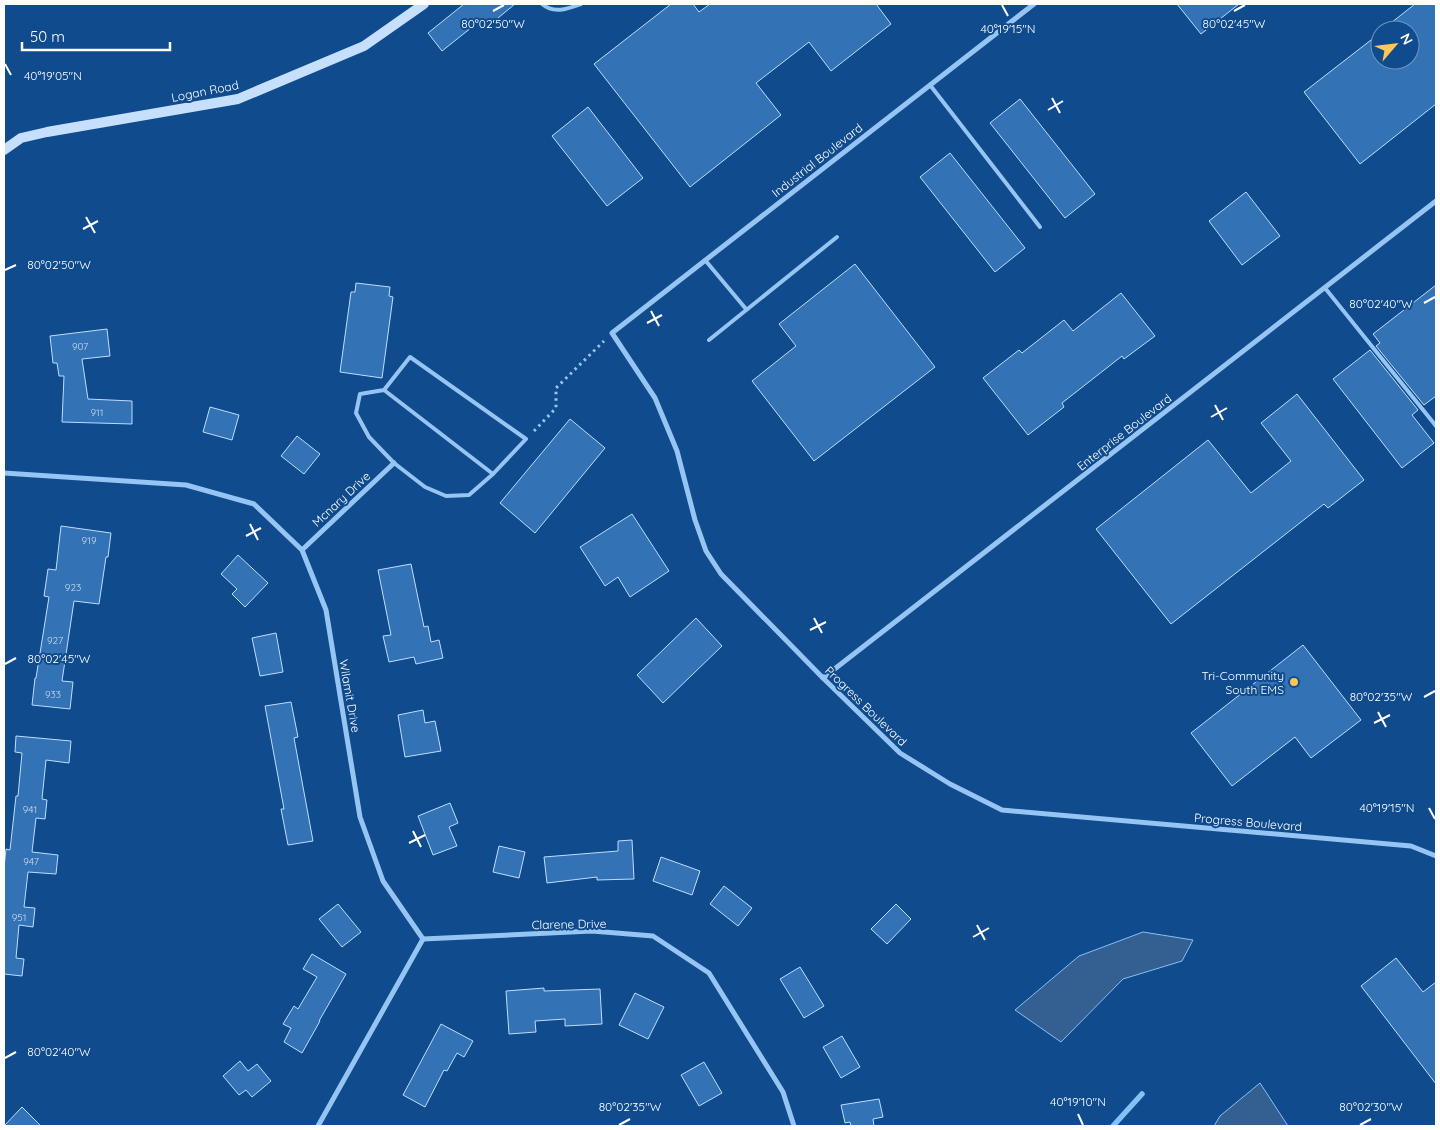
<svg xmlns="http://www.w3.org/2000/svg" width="1440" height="1130" font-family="Quicksand,sans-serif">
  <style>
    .water { fill: #336091; stroke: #87c0f7 }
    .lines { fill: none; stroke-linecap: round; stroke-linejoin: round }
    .stream { stroke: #87c0f7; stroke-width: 5.5 }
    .building { fill: #3373b5; stroke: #bdddfe }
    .path { stroke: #96c4f3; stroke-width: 3; stroke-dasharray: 2.5 4; stroke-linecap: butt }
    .lane { stroke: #96c4f3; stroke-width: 4 }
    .street { stroke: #96c4f3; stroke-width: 5 }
    .secondary { stroke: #c5dffd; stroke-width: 10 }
    .ticks { fill: none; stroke: #fff; stroke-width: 2 }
    .poi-dot { fill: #ffc757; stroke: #0f4b8d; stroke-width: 2 }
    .labels { text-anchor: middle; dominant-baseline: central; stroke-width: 4; stroke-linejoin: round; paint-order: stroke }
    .number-label { font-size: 10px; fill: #ccdcec }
    .street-label { font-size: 12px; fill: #fff; stroke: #0f4b8d }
    .poi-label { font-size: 12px; fill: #fff; stroke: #0f4b8d; text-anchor: end }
    .ticks-label { font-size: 12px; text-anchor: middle; fill: #fff; stroke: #0f4b8d; stroke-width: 4; stroke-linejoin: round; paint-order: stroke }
  </style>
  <rect width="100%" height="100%" fill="#0f4b8d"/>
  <g class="water">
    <path d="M1143,932L1193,940L1182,961L1123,979L1061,1042L1015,1010L1079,956Z"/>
    <path d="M1260,1083L1288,1126H1214L1220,1116Z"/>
  </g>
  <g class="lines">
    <path class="stream" d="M1113,1126L1142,1094"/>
  </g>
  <g class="building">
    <path d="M464,4H515L487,27L481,20L442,51L428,33Z"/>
    <path d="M671,4H693L699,12L710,4H876L891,24L831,71L809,42L756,83L781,115L690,187L594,64Z"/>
    <path d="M1177,4H1239L1201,34Z"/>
    <path d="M1415,4H1436V104L1360,164L1304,92L1380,33V60H1410V30H1382Z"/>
    <path d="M1020,99L1095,194L1065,218L990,123Z"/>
    <path d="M588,107L643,178L607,206L552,136Z"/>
    <path d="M950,153L1025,248L995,272L920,177Z"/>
    <path d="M1246,192L1280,236L1242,265L1209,221Z"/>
    <path d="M855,264L935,367L814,461L752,381L796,346L779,324Z"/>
    <path d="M356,283L390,287L389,296L393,297L382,378L340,372L351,292H355Z"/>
    <path d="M1436,285V396L1424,405L1376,346L1380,343L1373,334Z"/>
    <path d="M1121,293L1155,336L1124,359L1122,356L1062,403L1064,407L1028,435L983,378L1019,350L1022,353L1064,320L1073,331Z"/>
    <path d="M107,329L110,356L82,359L88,399L132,401V424L62,422L64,376H59L57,363H53L50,336Z"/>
    <path d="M1370,350L1418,410L1412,415L1434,443L1402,468L1333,379Z"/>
    <path d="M1297,394L1364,480L1328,508L1324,504L1171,624L1096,529L1208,440L1251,493L1291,461L1261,423Z"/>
    <path d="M210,407L239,415L232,440L203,432Z"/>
    <path d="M570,419L605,448L535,533L500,503Z"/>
    <path d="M297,436L320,454L304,474L281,456Z"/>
    <path d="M632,514L669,571L630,597L618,577L605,586L580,547Z"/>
    <path d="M61,526L111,533L108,557H106L99,604L74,601L62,681L73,682L70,709L32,705L35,678H36L49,597L44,596L48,569L56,570Z"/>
    <path d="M238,555L268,583L245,607L232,594L237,589L221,574Z"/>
    <path d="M411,564L424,627L428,626L431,642L439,640L443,658L416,664L414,657L389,662L383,636L391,635L378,570Z"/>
    <path d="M696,618L722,646L663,703L637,675Z"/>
    <path d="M276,633L283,672L260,676L252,638Z"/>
    <path d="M1303,645L1361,720L1311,758L1295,737L1232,786L1191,733Z"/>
    <path d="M291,702L298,737L294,738L313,841L288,845L281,809H284L265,706Z"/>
    <path d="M423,710L425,723L435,721L441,751L405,757L398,715Z"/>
    <path d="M16,736L71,741L69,763L46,760L42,799L47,800L45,819L36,818L32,852L58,855L56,874L28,872L24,907L35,908L33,927L19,925L16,958L24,959L22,976L4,974V868L6,849L10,850L16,796H18L22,753L15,752Z"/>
    <path d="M450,803L458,823L449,827L457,846L433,855L418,816Z"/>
    <path d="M632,840L634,879L597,880V877L547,883L544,857L618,851V841Z"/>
    <path d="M499,846L525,852L519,878L493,872Z"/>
    <path d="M661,857L700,871L692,895L653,881Z"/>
    <path d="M724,886L752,908L738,926L710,904Z"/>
    <path d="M338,904L361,932L342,947L319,919Z"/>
    <path d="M896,904L911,919L887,944L871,929Z"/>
    <path d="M312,954L346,974L319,1021H320L302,1053L284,1042L291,1028L283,1024L294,1006L298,1009L317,977L303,969Z"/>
    <path d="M1396,958L1423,992L1436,982V1084L1361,986Z"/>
    <path d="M800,967L824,1006L804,1018L780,979Z"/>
    <path d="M544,988V991L600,989L602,1024L565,1026V1019L535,1021L536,1032L509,1034L506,991Z"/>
    <path d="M635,993L664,1007L648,1039L619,1025Z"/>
    <path d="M441,1024L473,1041L464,1057L457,1053L447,1071L444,1070L425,1107L403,1095Z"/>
    <path d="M842,1036L860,1067L841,1078L823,1047Z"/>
    <path d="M240,1061L248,1071L257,1064L271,1081L252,1097L246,1090L239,1095L223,1076Z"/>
    <path d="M704,1062L722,1093L699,1106L681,1075Z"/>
    <path d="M879,1099L883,1117L873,1119L874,1126H851L850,1122L845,1123L841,1105Z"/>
    <path d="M22,1107L41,1126H4Z"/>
  </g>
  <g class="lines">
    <path class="path" d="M534,431L556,408V388L604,341"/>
    <g class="lane">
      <path d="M542,4C554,14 567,9 581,4"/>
      <path d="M930,85L1040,227"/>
      <path d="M705,260L746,309"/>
      <path d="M1325,288L1436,426"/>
      <path d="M709,340L837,237"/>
      <path d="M384,390L410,357L526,439L493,474L469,495L446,496L425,487L394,463L369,437L356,413L360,394L384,390L493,474"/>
    </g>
    <g class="street">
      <path d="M1034,4L612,333L655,398L677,451L695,520L706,551L721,574L823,678L900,753L950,784L1002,810L1411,846L1436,856"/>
      <path d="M4,473L186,485L254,504L302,550L326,610L360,817L383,881L423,939L318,1126"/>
      <path d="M302,550L394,463"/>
      <path d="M823,678L1436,201"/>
      <path d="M423,939L592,931L653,936L709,973L783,1092L794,1126"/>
    </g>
    <path class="secondary" d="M4,150L21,138L47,132L238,99L364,46L424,4"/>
  </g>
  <path class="ticks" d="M1002,5L1008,16M493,11L504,5M1234,11L1245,5M5,64L11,75M1052,98L1060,113M1048,110L1063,101M86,217L95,233M83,229L98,221M5,270L16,265M1424,303L1435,297M651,311L659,326M647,323L662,315M1215,405L1223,420M1211,417L1227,408M250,524L258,540M246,536L261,528M814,618L822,633M810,630L826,622M5,664L16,658M1424,697L1435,691M1378,712L1386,727M1374,723L1390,715M1429,808L1435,819M413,831L421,847M409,843L425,835M977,925L985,940M973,937L989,928M5,1058L16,1052M1078,1114L1083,1125M619,1125L630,1119M1360,1125L1371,1119"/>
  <circle class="poi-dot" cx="1294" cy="682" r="5"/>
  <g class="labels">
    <g class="number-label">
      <text x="80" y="346">907</text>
      <text x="97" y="412">911</text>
      <text x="89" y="540">919</text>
      <text x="73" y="587">923</text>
      <text x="55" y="640">927</text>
      <text x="53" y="694">933</text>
      <text x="30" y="809">941</text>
      <text x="31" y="861">947</text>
      <text x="19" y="917">951</text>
    </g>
    <g class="street-label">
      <text transform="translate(205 91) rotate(-11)">Logan Road</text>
      <text transform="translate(817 160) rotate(-38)">Industrial Boulevard</text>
      <text transform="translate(1124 432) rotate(-38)">Enterprise Boulevard</text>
      <text transform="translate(341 499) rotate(-43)">Mcnary Drive</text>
      <text transform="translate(350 696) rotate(80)">Wilamit Drive</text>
      <text transform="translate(866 706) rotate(44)">Progress Boulevard</text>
      <text transform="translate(1248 822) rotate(5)">Progress Boulevard</text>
      <text transform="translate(569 924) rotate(-1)">Clarene Drive</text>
    </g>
    <g class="poi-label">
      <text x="1284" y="675">Tri-Community<tspan x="1284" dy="14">South EMS</tspan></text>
    </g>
  </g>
  <g class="ticks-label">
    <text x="493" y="28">80°02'50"W</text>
    <text x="1234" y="28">80°02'45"W</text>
    <text x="1008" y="33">40°19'15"N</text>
    <text x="53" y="80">40°19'05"N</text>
    <text x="59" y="269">80°02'50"W</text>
    <text x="1381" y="308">80°02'40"W</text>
    <text x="59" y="663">80°02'45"W</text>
    <text x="1381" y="701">80°02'35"W</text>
    <text x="1387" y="812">40°19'15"N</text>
    <text x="59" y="1056">80°02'40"W</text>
    <text x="1078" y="1106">40°19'10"N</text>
    <text x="630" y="1111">80°02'35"W</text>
    <text x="1371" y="1111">80°02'30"W</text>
  </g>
  <rect width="1440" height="1130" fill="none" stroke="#ffffff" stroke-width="10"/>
  <g transform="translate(1395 45) rotate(62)"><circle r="24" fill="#0f4b8d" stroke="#6f93bb"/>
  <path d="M0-4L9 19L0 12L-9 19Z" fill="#ffc757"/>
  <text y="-8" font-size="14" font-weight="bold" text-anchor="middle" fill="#ffffff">N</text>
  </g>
  <path d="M22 42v8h148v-8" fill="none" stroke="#ffffff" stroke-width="2.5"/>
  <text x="30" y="42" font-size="15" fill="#ffffff" stroke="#0f4b8d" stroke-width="4" paint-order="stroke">50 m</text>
</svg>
